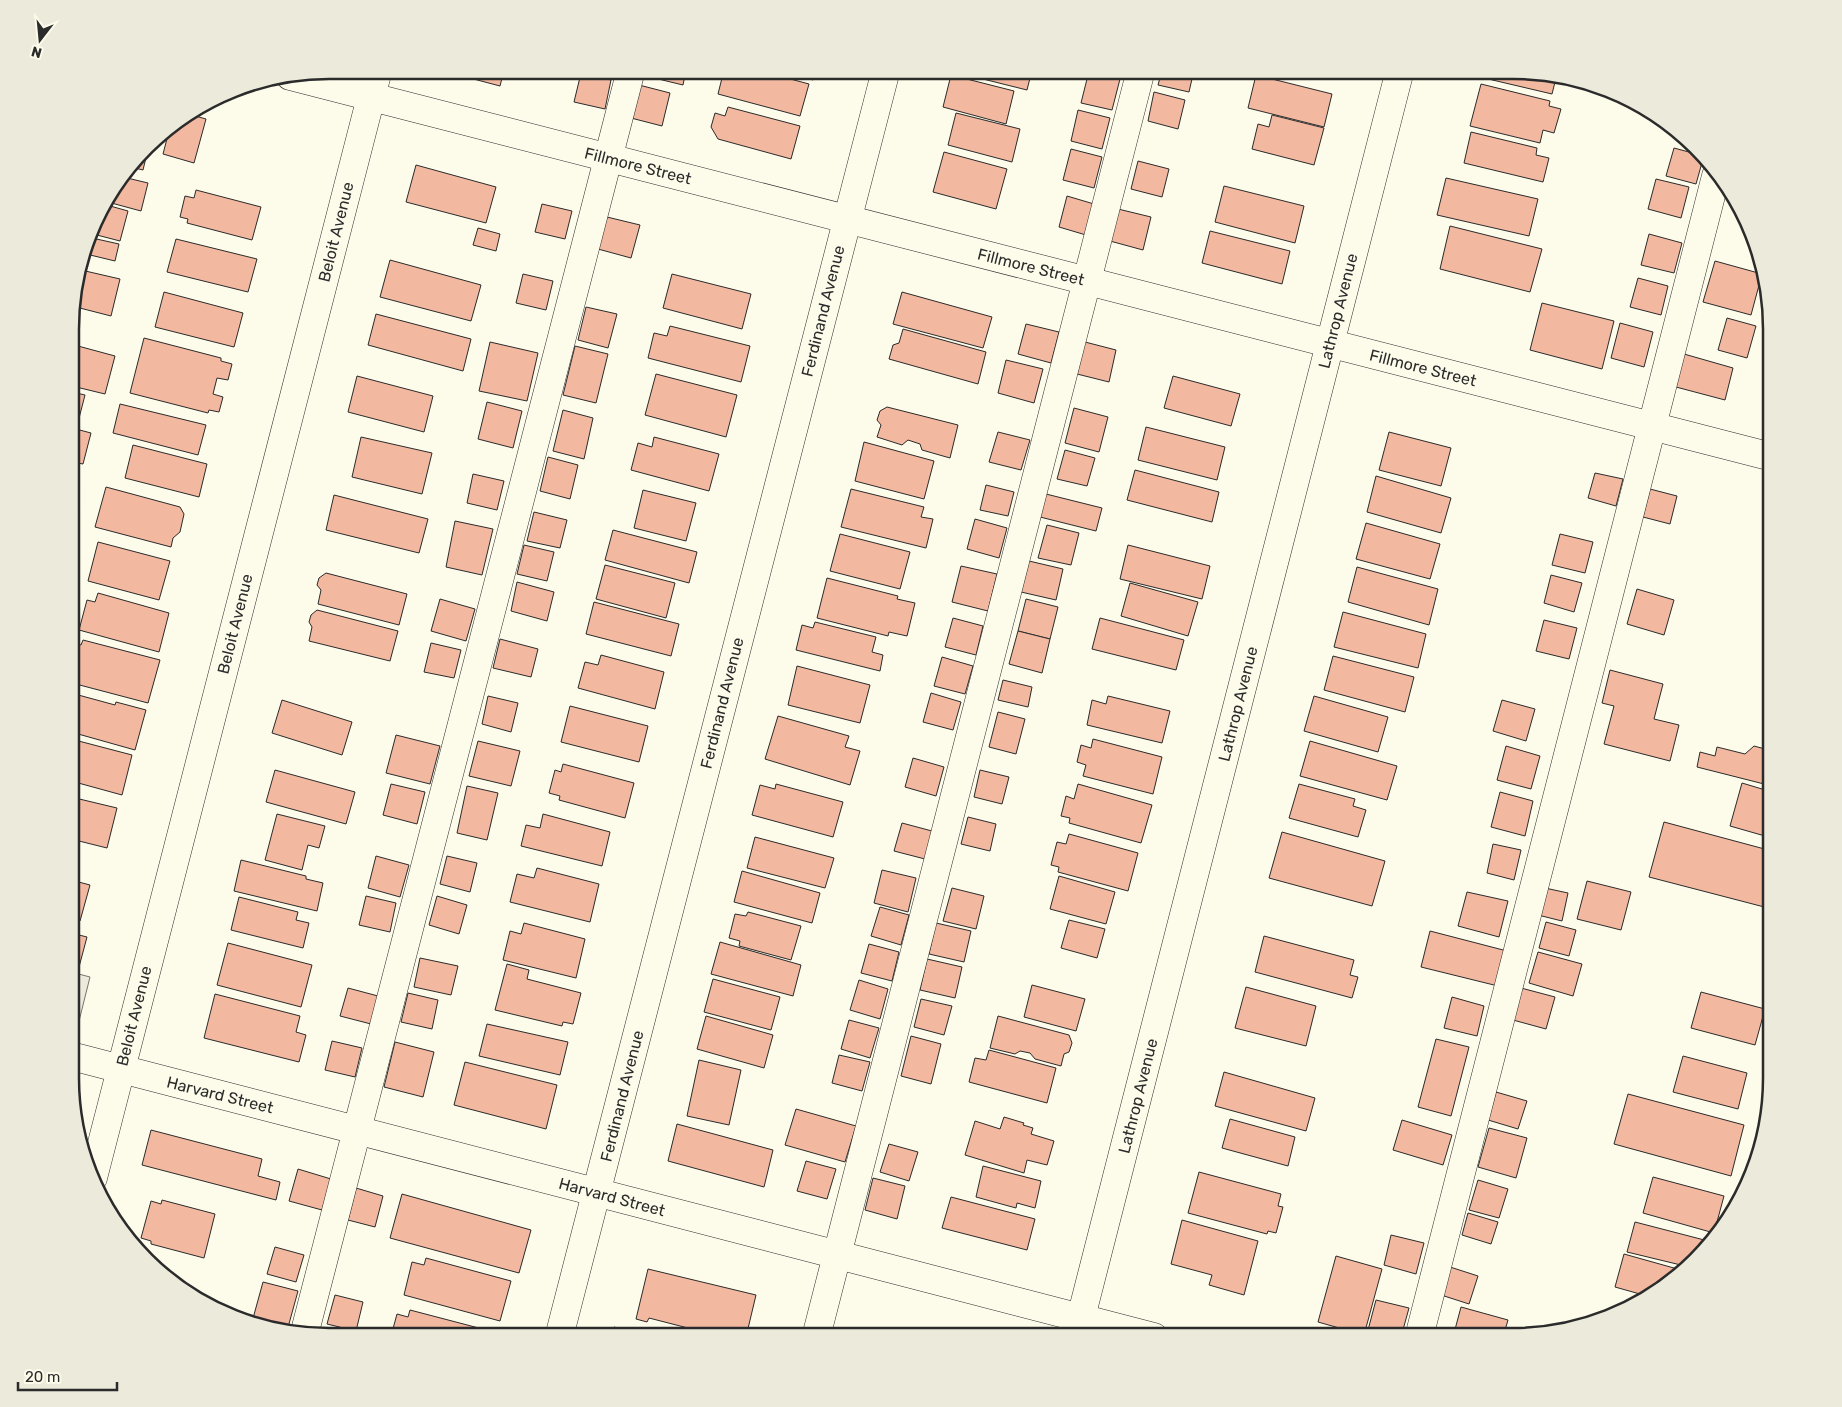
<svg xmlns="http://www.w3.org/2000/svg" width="1842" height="1407" font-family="Rubik,sans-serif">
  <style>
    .green { fill: #ecebdb; stroke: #74746e }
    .building { fill: #f2b8a0; stroke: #2b2b2b }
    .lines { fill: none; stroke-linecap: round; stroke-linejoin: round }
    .minor-casing { stroke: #2b2b2b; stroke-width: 29 }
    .minor { stroke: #fdfbea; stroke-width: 28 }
    .labels { text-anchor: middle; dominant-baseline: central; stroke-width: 4; stroke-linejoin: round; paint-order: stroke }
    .street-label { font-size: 16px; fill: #2b2b2b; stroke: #fdfbea }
    .rim { fill: none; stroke: #2b2b2b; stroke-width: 2.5 }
  </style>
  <rect width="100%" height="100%" fill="#fdfbea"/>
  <path class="green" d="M71,972L90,977L76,1033L71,1031Z"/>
  <g class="building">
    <path d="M448,70H504L500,86L447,72Z"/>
    <path d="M651,70H686L683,85L650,77Z"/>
    <path d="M724,70L734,73L735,70H757L809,84L800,116L718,94Z"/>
    <path d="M778,70H816L813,80Z"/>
    <path d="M964,70H1032L1027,90L963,74Z"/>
    <path d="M1094,70H1121L1119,77Z"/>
    <path d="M1162,70H1194L1189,92L1158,85Z"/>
    <path d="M1089,71L1120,79L1112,110L1081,103Z"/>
    <path d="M1486,71H1530L1566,79L1565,84L1555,82L1552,94L1484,78Z"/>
    <path d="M581,73L611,80L605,109L574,102Z"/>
    <path d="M951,75L1014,91L1006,124L943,107Z"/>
    <path d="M1256,75L1332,94L1324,127L1248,108Z"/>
    <path d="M1481,84L1550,101L1549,106L1561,109L1554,133L1543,130L1540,143L1470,126Z"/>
    <path d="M639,85L670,93L662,126L631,118Z"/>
    <path d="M1154,92L1185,100L1178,129L1148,121Z"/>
    <path d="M728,107L800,126L791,159L718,139L711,127L715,113L725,116Z"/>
    <path d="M1078,110L1110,118L1102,149L1071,141Z"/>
    <path d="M956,113L1020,129L1012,162L948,145Z"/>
    <path d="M192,115L206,119L194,163L163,154L170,127Z"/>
    <path d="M1272,115L1324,128L1314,165L1252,149L1258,124L1269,127Z"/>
    <path d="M1471,132L1537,148L1536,155L1549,158L1543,182L1464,163Z"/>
    <path d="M149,145L143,170L131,167Z"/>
    <path d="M1674,148L1700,155L1703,159L1696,184L1666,176Z"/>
    <path d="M1071,149L1102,157L1094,188L1063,180Z"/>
    <path d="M944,152L1007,169L996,209L933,192Z"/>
    <path d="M1138,161L1169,169L1162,197L1131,189Z"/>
    <path d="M416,165L496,187L486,223L406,202Z"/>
    <path d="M123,177L148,183L141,211L104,201Z"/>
    <path d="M1446,178L1538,199L1529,236L1437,215Z"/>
    <path d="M1656,179L1689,187L1681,218L1648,209Z"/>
    <path d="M1224,186L1304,206L1295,243L1215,222Z"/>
    <path d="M196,190L261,207L252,240L187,223L188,219L180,217L185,196L194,198Z"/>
    <path d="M1067,196L1094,204L1086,235L1059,227Z"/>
    <path d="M103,204L128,211L120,241L93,234Z"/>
    <path d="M542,204L572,211L565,239L535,232Z"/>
    <path d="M1118,209L1151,217L1143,250L1110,241Z"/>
    <path d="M607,217L640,225L631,258L598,249Z"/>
    <path d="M1450,226L1542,249L1530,292L1440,269Z"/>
    <path d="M478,228L500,234L496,251L473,245Z"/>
    <path d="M1210,231L1290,251L1282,284L1202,263Z"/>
    <path d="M1649,234L1682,243L1674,273L1641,265Z"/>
    <path d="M92,238L119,244L115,261L86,254Z"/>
    <path d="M176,239L257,259L248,292L167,272Z"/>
    <path d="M390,260L481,285L471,321L380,297Z"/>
    <path d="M1715,261L1762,274L1751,315L1703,302Z"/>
    <path d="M81,270L120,279L111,316L72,306Z"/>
    <path d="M523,274L553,281L546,310L516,303Z"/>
    <path d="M672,274L751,294L742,329L663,308Z"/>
    <path d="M1638,278L1668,286L1661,315L1630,307Z"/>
    <path d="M164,292L243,313L234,347L155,327Z"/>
    <path d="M902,292L992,317L983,348L893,324Z"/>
    <path d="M1542,303L1614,321L1602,369L1530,350Z"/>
    <path d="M586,307L617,314L608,348L578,340Z"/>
    <path d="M376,314L471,339L463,371L368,345Z"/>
    <path d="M1727,318L1756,326L1747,358L1718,350Z"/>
    <path d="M1620,323L1653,332L1644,367L1611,358Z"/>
    <path d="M1026,324L1059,332L1051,363L1018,354Z"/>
    <path d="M670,326L750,346L741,382L648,358L654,333L667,336Z"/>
    <path d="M903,329L986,352L978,384L889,359L893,345L899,343Z"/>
    <path d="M144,338L221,358V361L232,364L228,380L217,378L213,394L223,397L219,412L209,410L208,413L130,393Z"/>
    <path d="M490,342L538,353L527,401L479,391Z"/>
    <path d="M1085,342L1116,350L1109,382L1077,374Z"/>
    <path d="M78,346L115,356L105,394L72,386V368Z"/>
    <path d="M575,346L608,354L596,403L563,395Z"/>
    <path d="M1684,354L1733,368L1725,400L1676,387Z"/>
    <path d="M1006,360L1043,369L1034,403L998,393Z"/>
    <path d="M656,374L737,395L726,437L645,415Z"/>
    <path d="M357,376L433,396L424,432L348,412Z"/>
    <path d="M1173,376L1240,394L1231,426L1164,408Z"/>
    <path d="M72,392L85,395L77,426L72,424Z"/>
    <path d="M487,402L522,411L513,448L478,439Z"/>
    <path d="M120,404L206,425L198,455L113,433Z"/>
    <path d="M887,407L958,425L950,458L922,450L920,444L908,440L902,445L877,437L881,425L877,420L880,411Z"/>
    <path d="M1074,408L1108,417L1099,452L1065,443Z"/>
    <path d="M563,410L593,418L584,459L553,451Z"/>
    <path d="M1146,427L1225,447L1217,480L1138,460Z"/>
    <path d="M72,428L91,433L83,464L72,462Z"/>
    <path d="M998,432L1030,440L1021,470L989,462Z"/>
    <path d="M1389,432L1451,448L1441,486L1379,470Z"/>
    <path d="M361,437L432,453L422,494L352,477Z"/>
    <path d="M654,437L719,454L709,491L631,470L638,443L652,447Z"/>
    <path d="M864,442L934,461L924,499L855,481Z"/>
    <path d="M133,445L207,464L199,497L125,478Z"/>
    <path d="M1065,450L1095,458L1087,486L1057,479Z"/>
    <path d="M548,457L578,465L570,499L540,491Z"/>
    <path d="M1135,470L1219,492L1212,522L1127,500Z"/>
    <path d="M1595,473L1623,479L1616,506L1588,498Z"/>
    <path d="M473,474L504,481L497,510L467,503Z"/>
    <path d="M1376,476L1451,498L1441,533L1367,512Z"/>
    <path d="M986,485L1014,492L1008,516L980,510Z"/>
    <path d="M106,487L180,507L184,514L180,532L173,538L171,547L95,527Z"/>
    <path d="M851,489L924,507L921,517L933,519L926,548L841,527Z"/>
    <path d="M1650,489L1677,496L1670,524L1643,517Z"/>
    <path d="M643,490L696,503L686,541L634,528Z"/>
    <path d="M1046,494L1102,508L1096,531L1040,517Z"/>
    <path d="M334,495L428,519L419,553L326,530Z"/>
    <path d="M534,512L567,520L560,548L527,541Z"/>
    <path d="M975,519L1007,528L999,558L967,549Z"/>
    <path d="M455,521L493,529L482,575L446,567Z"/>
    <path d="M1366,523L1440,544L1430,579L1356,559Z"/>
    <path d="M1047,525L1079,533L1071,565L1038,558Z"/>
    <path d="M613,530L697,552L689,583L605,560Z"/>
    <path d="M840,534L910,552L900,589L830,571Z"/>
    <path d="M1560,534L1593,542L1585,573L1552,565Z"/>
    <path d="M98,542L170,561L159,600L88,581Z"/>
    <path d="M524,545L554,552L547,581L517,574Z"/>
    <path d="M1128,545L1210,566L1202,599L1120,579Z"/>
    <path d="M1029,561L1063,569L1056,600L1021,592Z"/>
    <path d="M605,565L675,583L666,618L596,599Z"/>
    <path d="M961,566L997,574L988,611L952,602Z"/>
    <path d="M1357,567L1438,589L1429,625L1348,602Z"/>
    <path d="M326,573L407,594L399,625L318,604L321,590L317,585L319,578Z"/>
    <path d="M1551,575L1582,583L1574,612L1544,603Z"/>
    <path d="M827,578L898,596L897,599L915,603L907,636L889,632L888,636L817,618Z"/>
    <path d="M517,582L554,592L547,621L511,611Z"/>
    <path d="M1130,583L1198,602L1188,636L1121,616Z"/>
    <path d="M1637,589L1674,600L1664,635L1627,624Z"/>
    <path d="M98,593L169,613L159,652L79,630L87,600L95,602Z"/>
    <path d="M440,599L475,609L466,641L431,631Z"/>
    <path d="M1026,599L1058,607L1050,639L1018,631Z"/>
    <path d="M594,602L679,624L671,656L586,634Z"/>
    <path d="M317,610L398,631L390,661L309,641L312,627L309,622L311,615Z"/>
    <path d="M1343,612L1426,634L1418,668L1334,647Z"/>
    <path d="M953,618L983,626L976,655L945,647Z"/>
    <path d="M1100,618L1184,640L1176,670L1092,649Z"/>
    <path d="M1544,620L1577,628L1569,659L1536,651Z"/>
    <path d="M815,622L876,637L872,652L883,655L880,671L796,650L802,625L813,628Z"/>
    <path d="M1018,631L1050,639L1042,673L1009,664Z"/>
    <path d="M500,639L538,649L531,677L493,668Z"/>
    <path d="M83,640L160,660L148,703L72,683L75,673L71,672L72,650L73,643L81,645Z"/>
    <path d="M431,643L461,650L454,678L424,672Z"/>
    <path d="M601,655L664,672L655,709L578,688L585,662L598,665Z"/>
    <path d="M1333,656L1414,677L1405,712L1324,690Z"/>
    <path d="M942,657L973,666L965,694L934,686Z"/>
    <path d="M797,666L870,685L860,723L788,705Z"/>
    <path d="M1610,670L1663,684L1654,719L1679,725L1670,761L1604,744L1614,706L1602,703Z"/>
    <path d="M1003,680L1032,687L1028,707L998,700Z"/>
    <path d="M71,693L115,705L116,702L146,710L135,750L71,732Z"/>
    <path d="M931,693L961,702L953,730L923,722Z"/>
    <path d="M488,696L518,703L511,732L482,724Z"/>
    <path d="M1108,696L1170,711L1162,743L1087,725L1092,700L1106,704Z"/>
    <path d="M1314,696L1388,717L1378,752L1304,731Z"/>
    <path d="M282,700L352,722L342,755L272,733Z"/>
    <path d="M1502,700L1535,709L1526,741L1493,731Z"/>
    <path d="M570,706L648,726L639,762L561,742Z"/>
    <path d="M998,712L1025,719L1016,754L989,747Z"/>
    <path d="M778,716L849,736L845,747L860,751L850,785L765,759Z"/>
    <path d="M396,735L440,746L430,784L386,773Z"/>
    <path d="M71,739L132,755L122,795L71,781Z"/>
    <path d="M1093,739L1162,757L1153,794L1083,776L1086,765L1077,762L1081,745L1091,748Z"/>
    <path d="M478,741L520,751L511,786L469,776Z"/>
    <path d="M1310,741L1397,766L1387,800L1300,776Z"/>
    <path d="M1506,746L1540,756L1531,789L1497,780Z"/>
    <path d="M1754,746L1765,749L1772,747V786L1697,767L1700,752L1715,756L1717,747L1745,754Z"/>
    <path d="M913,758L944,767L936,796L905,787Z"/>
    <path d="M563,764L634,783L625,818L559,800L560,796L549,793L555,770L561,772Z"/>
    <path d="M275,770L355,792L346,824L266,802Z"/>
    <path d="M980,770L1009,777L1002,804L974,797Z"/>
    <path d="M1742,783L1772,792V838L1730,826Z"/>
    <path d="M391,784L425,792L417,824L383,815Z"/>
    <path d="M776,784L843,802L833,837L752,815L760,785L775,789Z"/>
    <path d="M1078,784L1152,805L1141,843L1069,823L1070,818L1061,816L1066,796L1074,799Z"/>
    <path d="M1299,784L1355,799L1353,806L1366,810L1358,837L1289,818Z"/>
    <path d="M467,786L498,793L487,840L457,833Z"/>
    <path d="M1500,792L1533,801L1525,836L1491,827Z"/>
    <path d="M71,797L117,808L107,848L71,839Z"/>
    <path d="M277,814L325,826L319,848L308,845L302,870L265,860Z"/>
    <path d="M543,814L610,832L602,866L521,846L526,825L540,828Z"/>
    <path d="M968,817L996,824L990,851L961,844Z"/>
    <path d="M1664,822L1772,851V909L1649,877Z"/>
    <path d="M902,823L932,831L925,859L894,851Z"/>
    <path d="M1282,832L1385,861L1372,906L1269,878Z"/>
    <path d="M1069,834L1138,853L1128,891L1058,872L1059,867L1051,865L1057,842L1066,844Z"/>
    <path d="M755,837L834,858L825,888L747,868Z"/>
    <path d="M1493,844L1521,850L1514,880L1487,873Z"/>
    <path d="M376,856L409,865L400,897L368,888Z"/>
    <path d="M447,856L477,863L470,892L440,884Z"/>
    <path d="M241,860L306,876V879L323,883L317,911L234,891Z"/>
    <path d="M537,868L599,884L590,922L510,902L517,874L534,878Z"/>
    <path d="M882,870L916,878L908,912L874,903Z"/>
    <path d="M742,871L820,893L812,923L734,902Z"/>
    <path d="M1059,876L1115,892L1106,924L1050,909Z"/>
    <path d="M71,880L90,885L80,921L71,919Z"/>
    <path d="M1587,881L1631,892L1621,930L1577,919Z"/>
    <path d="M952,888L984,896L976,929L943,921Z"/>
    <path d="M1545,888L1568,893L1562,921L1538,915Z"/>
    <path d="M1467,892L1508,901L1499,937L1458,926Z"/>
    <path d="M366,896L396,903L390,932L359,925Z"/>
    <path d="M437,896L467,905L459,934L429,925Z"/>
    <path d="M239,897L298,912L296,920L309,923L303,948L231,930Z"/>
    <path d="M880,907L909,915L901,945L871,936Z"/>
    <path d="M748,912L801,926L791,960L739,946L740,941L729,938L735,914L746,916Z"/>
    <path d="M1069,920L1105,929L1097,958L1061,948Z"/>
    <path d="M1546,922L1576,930L1569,956L1539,948Z"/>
    <path d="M524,923L585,939L576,978L503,960L510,931L521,934Z"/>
    <path d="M936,923L971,931L964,962L929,954Z"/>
    <path d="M1430,931L1507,951L1498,986L1421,967Z"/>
    <path d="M71,933L87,937L79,967L71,965Z"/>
    <path d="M1264,936L1354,960L1350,975L1358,977L1352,998L1255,972Z"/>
    <path d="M720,942L801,965L793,996L711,974Z"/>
    <path d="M228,943L312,965L301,1007L217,985Z"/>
    <path d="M869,944L899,952L892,981L861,973Z"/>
    <path d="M1538,952L1582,964L1573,996L1529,983Z"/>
    <path d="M420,958L458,966L451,995L414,987Z"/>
    <path d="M927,959L962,967L955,998L920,990Z"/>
    <path d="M507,964L529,970L527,979L581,993L573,1024L563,1022L562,1026L495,1010Z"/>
    <path d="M713,979L780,997L771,1030L704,1012Z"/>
    <path d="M859,980L888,989L880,1019L850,1010Z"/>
    <path d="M1032,985L1085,999L1076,1031L1024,1017Z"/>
    <path d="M1246,987L1316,1006L1306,1046L1235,1028Z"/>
    <path d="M348,988L378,996L371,1024L340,1016Z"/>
    <path d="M1521,988L1555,997L1546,1029L1513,1020Z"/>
    <path d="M1701,992L1765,1009L1755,1045L1691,1028Z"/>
    <path d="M408,993L438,1000L432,1029L401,1022Z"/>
    <path d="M215,994L300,1016L296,1032L306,1035L299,1062L204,1038Z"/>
    <path d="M1452,997L1484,1006L1477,1036L1444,1028Z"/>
    <path d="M921,999L952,1006L944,1035L914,1027Z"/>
    <path d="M706,1016L773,1035L764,1068L697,1049Z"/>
    <path d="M998,1016L1069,1035L1072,1043L1069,1052L1064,1054L1061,1066L1035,1059L1030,1053L1020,1051L1015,1054L990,1048Z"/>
    <path d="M849,1020L879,1028L870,1058L841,1049Z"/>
    <path d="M487,1024L568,1042L560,1075L479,1056Z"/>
    <path d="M911,1036L941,1044L931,1084L901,1076Z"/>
    <path d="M1436,1039L1469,1047L1451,1116L1418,1107Z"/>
    <path d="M332,1041L362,1048L355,1077L325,1070Z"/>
    <path d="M395,1042L434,1052L423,1097L384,1087Z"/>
    <path d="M989,1050L1056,1068L1047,1103L969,1082L975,1058L986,1060Z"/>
    <path d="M839,1055L870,1062L862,1091L832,1083Z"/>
    <path d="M1683,1056L1747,1073L1738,1109L1673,1092Z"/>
    <path d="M699,1060L741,1070L729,1125L687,1116Z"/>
    <path d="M465,1062L557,1085L546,1129L454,1105Z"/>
    <path d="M1224,1072L1315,1098L1306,1131L1215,1106Z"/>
    <path d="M1496,1092L1527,1101L1518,1129L1488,1120Z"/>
    <path d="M1628,1094L1744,1125L1731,1176L1614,1144Z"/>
    <path d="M796,1109L856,1126L845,1162L785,1145Z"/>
    <path d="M1004,1117L1024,1123L1023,1125L1033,1128L1031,1134L1054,1141L1047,1165L1027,1160L1024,1173L965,1155L975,1121L1000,1129Z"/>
    <path d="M1230,1119L1295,1137L1288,1166L1222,1148Z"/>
    <path d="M1402,1120L1452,1135L1443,1165L1393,1150Z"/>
    <path d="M677,1124L773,1150L764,1187L668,1161Z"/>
    <path d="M1489,1128L1527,1138L1516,1178L1478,1167Z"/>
    <path d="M151,1130L262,1159L258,1176L280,1182L276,1200L142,1165Z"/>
    <path d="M889,1144L918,1152L909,1181L880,1172Z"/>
    <path d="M806,1161L836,1169L827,1199L797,1191Z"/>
    <path d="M983,1166L1041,1181L1035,1208L1017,1203L1016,1208L976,1197Z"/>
    <path d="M298,1169L331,1179L322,1210L289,1201Z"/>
    <path d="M1199,1172L1281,1194L1278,1206L1283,1207L1276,1233L1268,1231L1267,1234L1188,1213Z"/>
    <path d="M1653,1177L1724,1196L1714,1233L1643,1213Z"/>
    <path d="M873,1178L905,1186L897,1219L865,1210Z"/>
    <path d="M1478,1180L1508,1189L1499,1218L1469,1210Z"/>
    <path d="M356,1188L383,1196L375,1227L348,1220Z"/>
    <path d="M402,1194L531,1230L519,1273L390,1238Z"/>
    <path d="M951,1197L1035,1219L1027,1250L942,1228Z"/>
    <path d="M162,1200L215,1214L204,1258L151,1244V1241L141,1238L151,1201L161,1204Z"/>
    <path d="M1468,1213L1498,1222L1491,1244L1462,1235Z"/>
    <path d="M1182,1220L1258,1241L1244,1295L1209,1285L1212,1275L1171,1264Z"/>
    <path d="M1635,1222L1712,1242L1708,1249L1685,1266L1627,1252Z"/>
    <path d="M1391,1235L1424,1243L1416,1274L1384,1265Z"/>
    <path d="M275,1247L304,1255L296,1282L267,1274Z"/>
    <path d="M1624,1254L1681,1270L1647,1296L1615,1287Z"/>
    <path d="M1336,1256L1382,1269L1364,1335L1318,1322Z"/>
    <path d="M426,1258L511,1281L500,1321L404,1295L412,1262L424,1265Z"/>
    <path d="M1447,1266L1478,1276L1469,1304L1438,1294Z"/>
    <path d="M648,1269L756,1295L746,1337H723L649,1318L647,1322L636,1319Z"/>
    <path d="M263,1282L298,1291L287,1331L252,1322Z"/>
    <path d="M335,1295L363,1302L356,1331L327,1324Z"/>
    <path d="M1376,1300L1409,1308L1401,1337H1395L1368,1330Z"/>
    <path d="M1461,1307L1508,1320L1503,1337H1453Z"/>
    <path d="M410,1310L494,1332L493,1337L391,1336L397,1314L408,1317Z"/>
    <path d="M614,1327L650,1337H612Z"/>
    <path d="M834,1329L865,1337H832Z"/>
  </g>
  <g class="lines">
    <g class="minor-casing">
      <g id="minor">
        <path d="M290,76L1772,457"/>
        <path d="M71,1056L1154,1337"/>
        <path d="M93,1178L378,70"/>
        <path d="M304,1335L631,70"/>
        <path d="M559,1337L886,70"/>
        <path d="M816,1337L1141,70"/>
        <path d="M1076,1337L1400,70"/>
        <path d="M1419,1337L1716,176"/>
      </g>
    </g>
    <use href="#minor" class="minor"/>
  </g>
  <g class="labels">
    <g class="street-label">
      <text transform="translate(638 166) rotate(14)">Fillmore Street</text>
      <text transform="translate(336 232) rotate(-76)">Beloit Avenue</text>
      <text transform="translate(1031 267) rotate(14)">Fillmore Street</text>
      <text transform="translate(823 311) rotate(-76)">Ferdinand Avenue</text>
      <text transform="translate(1338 311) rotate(-76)">Lathrop Avenue</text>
      <text transform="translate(1423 368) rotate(14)">Fillmore Street</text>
      <text transform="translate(235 624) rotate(-76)">Beloit Avenue</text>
      <text transform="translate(722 703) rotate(-76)">Ferdinand Avenue</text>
      <text transform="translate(1238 704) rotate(-76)">Lathrop Avenue</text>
      <text transform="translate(134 1016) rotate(-76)">Beloit Avenue</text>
      <text transform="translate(220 1095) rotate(14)">Harvard Street</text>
      <text transform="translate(622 1096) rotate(-76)">Ferdinand Avenue</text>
      <text transform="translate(1138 1096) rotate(-76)">Lathrop Avenue</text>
      <text transform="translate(612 1197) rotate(15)">Harvard Street</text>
    </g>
  </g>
  <path d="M0 0H1842V1407H0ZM329 79H1513A250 250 0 0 1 1763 329V1078A250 250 0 0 1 1513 1328H329A250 250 0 0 1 79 1078V329A250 250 0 0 1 329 79Z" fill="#eceadb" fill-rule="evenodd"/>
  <path class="rim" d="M329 79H1513A250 250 0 0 1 1763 329V1078A250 250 0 0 1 1513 1328H329A250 250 0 0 1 79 1078V329A250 250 0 0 1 329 79Z"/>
  <g transform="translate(40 40) rotate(196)" stroke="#fdfbea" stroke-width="4" paint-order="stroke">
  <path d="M0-4L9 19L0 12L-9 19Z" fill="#2b2b2b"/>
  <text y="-8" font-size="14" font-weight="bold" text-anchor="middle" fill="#2b2b2b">N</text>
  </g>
  <path d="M18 1382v8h99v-8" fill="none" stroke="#2b2b2b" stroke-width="2.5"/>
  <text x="25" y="1382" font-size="15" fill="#2b2b2b" stroke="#fdfbea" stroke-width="4" paint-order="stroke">20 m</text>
</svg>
